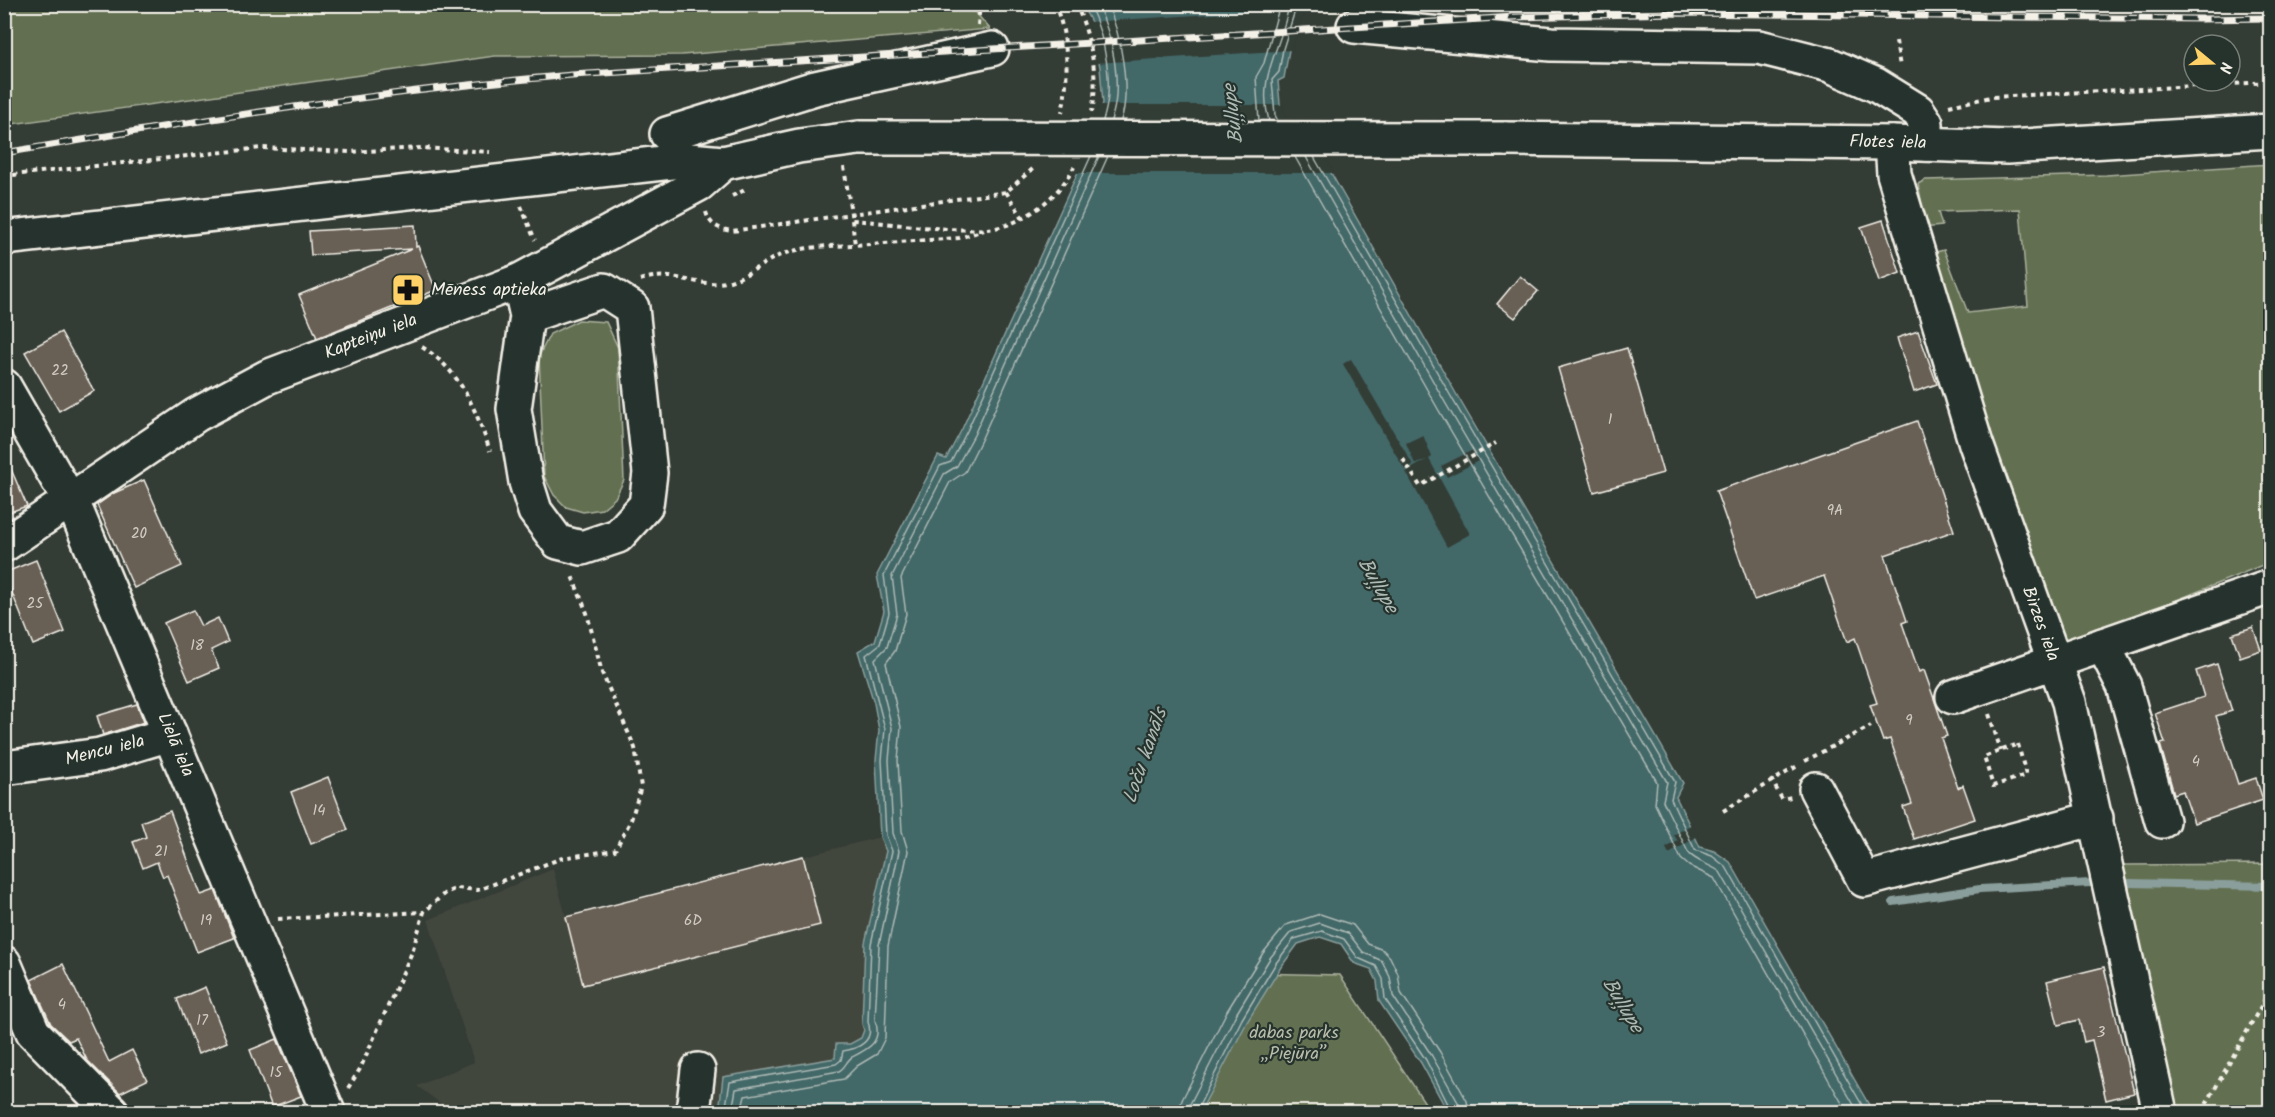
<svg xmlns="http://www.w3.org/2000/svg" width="2275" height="1117" font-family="Kalam,sans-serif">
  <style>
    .built { fill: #43463e }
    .green { fill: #626f51; stroke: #abb09c; stroke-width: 1.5 }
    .water { fill: #436768; stroke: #8a9e9b; stroke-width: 1.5 }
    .pier { fill: #333c35 }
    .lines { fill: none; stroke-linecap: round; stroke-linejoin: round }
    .shore { stroke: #adbab5; stroke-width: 1.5 }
    .stream { stroke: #8a9e9b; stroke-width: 8 }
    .building { fill: #685e54; stroke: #f4f1e8; stroke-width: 1.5 }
    .minor-casing { stroke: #f4f1e8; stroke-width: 38 }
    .path { stroke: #f4f1e8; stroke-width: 4; stroke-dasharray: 4.5 4.5; stroke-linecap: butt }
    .minor { stroke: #26332d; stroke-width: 33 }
    .rail-casing { stroke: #f4f1e8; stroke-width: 7 }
    .rail { stroke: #26332d; stroke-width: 4.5; stroke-dasharray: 14; stroke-linecap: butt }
    .minor-bridge-casing { stroke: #f4f1e8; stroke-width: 38; stroke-linecap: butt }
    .minor-bridge { stroke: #26332d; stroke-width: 33 }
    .labels { text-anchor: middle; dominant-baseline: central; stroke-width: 4.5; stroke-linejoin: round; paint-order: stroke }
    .number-label { font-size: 15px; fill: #d1ccc3 }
    .street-label { font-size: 18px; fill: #f4f1e8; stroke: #26332d }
    .poi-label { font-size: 18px; fill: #f4f1e8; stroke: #26332d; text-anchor: start }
    .park-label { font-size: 18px; fill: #babdac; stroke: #26332d }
    .water-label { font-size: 20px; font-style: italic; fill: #adbab5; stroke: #26332d }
  </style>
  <rect width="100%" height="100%" fill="#333c35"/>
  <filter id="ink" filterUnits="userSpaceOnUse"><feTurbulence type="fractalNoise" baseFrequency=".0167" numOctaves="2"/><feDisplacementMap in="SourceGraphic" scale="12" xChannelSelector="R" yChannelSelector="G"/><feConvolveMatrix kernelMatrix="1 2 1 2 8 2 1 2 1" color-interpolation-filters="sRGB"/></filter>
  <g filter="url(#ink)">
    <path class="built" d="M880,837L886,851L865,943L862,1024L864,1030L861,1038L850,1044H836L835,1058L723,1077L719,1112H452L417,1086L474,1062L428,920L553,869L566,916Z"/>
    <g class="green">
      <path d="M968,4L990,29L682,55L495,56L5,125V5Z"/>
      <path d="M2270,164V562L2062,647L1932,253L1944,250L1968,313L2028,306L2020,209L1938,212L1942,226L1922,228L1916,215L1923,210L1918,184L1925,180L2106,175Z"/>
      <path d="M579,320L606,322L618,348L624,480L615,498L602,509L583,512L566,507L554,495L544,476L539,356L550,334Z"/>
      <path d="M2270,864V1112H2174L2123,865Z"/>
      <path d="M1255,973L1340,975L1431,1112H1186Z"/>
    </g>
    <path class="water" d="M1082,5H1303L1289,50L1284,78L1278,81L1281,115L1288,122H1302L1458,397L1683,783L1676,797L1700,847L1714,851L1730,862L1873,1112H1448L1421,1063L1379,1001L1377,981L1371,969L1354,963L1341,944L1320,937L1298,944L1281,967L1247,1022L1200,1112H719L723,1077L835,1058L836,1044H850L861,1038L864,1030L862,1024L865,943L886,851L880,837L876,760L879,730L874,703L858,651L875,641L884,611L877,575L938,456L946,459L962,429L1082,163L1103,103L1100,67L1091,22Z"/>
    <g class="pier">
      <path d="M1305,8L1292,50L1096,63L1088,22Z"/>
      <path d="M1099,105H1283L1284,114L1289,119L1305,121L1334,173H1074Z"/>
      <path d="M1351,359L1413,465L1405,470L1343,364Z"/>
      <path d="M1423,435L1432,457L1429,459L1470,534L1447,547L1406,472L1426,460L1415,464L1406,443Z"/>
      <path d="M1473,450L1478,461L1447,477L1441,466Z"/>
      <path d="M1692,824L1698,836L1669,854L1666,848L1678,841L1674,835Z"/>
    </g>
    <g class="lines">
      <g class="shore">
        <path d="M1089,4C1105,37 1115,86 1103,120"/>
        <path d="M1097,4C1113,36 1123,87 1111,120"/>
        <path d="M1107,4C1121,33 1131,91 1121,120"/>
        <path d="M1259,121L1256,77L1264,63L1280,4"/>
        <path d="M1269,121C1256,75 1283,47 1289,4"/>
        <path d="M1278,121L1275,115L1272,80L1279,72L1283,49L1297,4"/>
        <path d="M1295,157L1438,409L1657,782L1655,804L1681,859L1689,866L1714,878L1847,1112"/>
        <path d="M1306,157L1446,404L1667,782L1663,801L1688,852C1695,862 1710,864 1720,872L1858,1112"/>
        <path d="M1314,157L1453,400L1675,782L1671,799L1695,850L1712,856L1726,867L1866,1112"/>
        <path d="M725,1112L730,1082L836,1064L841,1060L843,1051C858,1049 875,1041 868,1022L871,944L892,851L886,835L882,760L885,729L866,655L880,644L889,613L884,575L940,466L951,462L967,431L1091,156"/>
        <path d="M732,1112L736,1089L839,1071C845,1068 847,1060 852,1057C868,1049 883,1042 875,1020L879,945L899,851L893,833L889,760L892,728L875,659L887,647L897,614L892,576L944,474L957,466L974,435L1099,156"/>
        <path d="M741,1112L745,1096L844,1079L857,1066L877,1054L885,1038L888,946L908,851L902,831L898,760L901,727L886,663L895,651L906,614L901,578L950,482L965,472L982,438L1108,156"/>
        <path d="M1179,1112L1182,1100L1227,1011L1263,953L1286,925L1320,914L1353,925L1368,944L1383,950L1390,957L1398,974L1401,993L1440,1052L1467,1101L1469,1112"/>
        <path d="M1188,1112L1190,1104L1235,1016L1270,958L1291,932L1320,923L1348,933L1363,952L1382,961L1390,977L1393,996L1432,1056L1459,1104L1460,1112"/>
        <path d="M1196,1112L1242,1019L1276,963L1294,939L1322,931L1344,939L1358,958L1376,966L1383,979L1385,999L1426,1060L1452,1112"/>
      </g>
      <g class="stream">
        <path d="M2129,883L2270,886"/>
        <path d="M1893,902L1980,889L2091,883"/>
      </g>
    </g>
    <g class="building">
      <path d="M1883,220L1900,273L1879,281L1861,227Z"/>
      <path d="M415,225L416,247L418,246L436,290L317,338L299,295L412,249L311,255L309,231Z"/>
      <path d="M1520,276L1538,291L1515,318L1497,304Z"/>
      <path d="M1918,331L1937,384L1914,392L1897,338Z"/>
      <path d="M61,332L94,391L59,411L25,352Z"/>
      <path d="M1627,348L1663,473L1594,492L1558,368Z"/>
      <path d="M1917,421L1954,531L1885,555L1907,621L1902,623L1919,672L1924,670L1947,736L1941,738L1958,788L1963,785L1975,819L1914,839L1903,807L1912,804L1890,739L1883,741L1870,705L1877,703L1855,638L1847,642L1824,576L1754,600L1716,491Z"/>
      <path d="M4,453L27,506L4,514Z"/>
      <path d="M144,480L182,566L134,588L97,505L114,493Z"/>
      <path d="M36,560L65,632L33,645L4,573Z"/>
      <path d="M193,610L201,626L218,618L228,642L211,650L219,668L189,681L164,623Z"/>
      <path d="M2253,627L2261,650L2240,657L2232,634Z"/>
      <path d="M2217,664L2232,711L2216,716L2238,784L2256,778L2263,800L2194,823L2183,791L2174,794L2160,744L2165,743L2155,713L2204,697L2196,671Z"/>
      <path d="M137,704L144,722L103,735L97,716Z"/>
      <path d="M328,777L348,830L311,844L291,792Z"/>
      <path d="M170,811L201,895L215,890L234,938L197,952L167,875L163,877L157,862L143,868L133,842L146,837L141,822Z"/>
      <path d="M803,856L820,925L583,985L566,917Z"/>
      <path d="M63,964L109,1062L132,1050L147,1080L120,1093L87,1060L76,1038L69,1041L51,1024L31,980Z"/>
      <path d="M2104,967L2134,1093L2106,1100L2092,1040L2084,1042L2079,1020L2058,1025L2047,981Z"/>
      <path d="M205,987L227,1042L198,1054L177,999Z"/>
      <path d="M277,1039L301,1096L272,1107L250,1050Z"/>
    </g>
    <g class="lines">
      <g class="minor-casing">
        <g id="minor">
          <path d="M1354,26L1551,44L1759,47L1830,65L1876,85L1918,111L1926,123V144"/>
          <path d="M667,134L815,88L992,49"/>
          <path d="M1504,139L1892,143L2007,147L2270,131"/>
          <path d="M1892,143L1894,174L1976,444L2069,702L2160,1112"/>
          <path d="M4,238L689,160L723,163"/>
          <path d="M519,281L527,316L604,290L632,308L650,473L646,505L618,536L582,548L558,542L535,511L526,482L514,409L527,316"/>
          <path d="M4,386L78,515L328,1112"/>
          <path d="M4,545L196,415L267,377L519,281L699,184L723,163L799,146L859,138"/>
          <path d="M2103,645L2124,686L2162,821"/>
          <path d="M1953,697L2270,587"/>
          <path d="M4,768L100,755L170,734"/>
          <path d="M1816,789L1864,880L2096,818"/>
          <path d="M4,963L33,1032L112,1112"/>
          <path d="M693,1112L698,1070"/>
        </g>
      </g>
      <g class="path">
        <path d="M1054,4C1069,33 1069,81 1062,112"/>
        <path d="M1076,4C1091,39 1099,74 1092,112"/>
        <path d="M978,25L980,4"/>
        <path d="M1896,41L1900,67"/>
        <path d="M1949,106L1991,97L2270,82"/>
        <path d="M844,167L852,220C894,223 946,232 987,229C1021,227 1059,197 1074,167"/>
        <path d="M4,176L261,148L349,152L422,148L490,152"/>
        <path d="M1006,192L1023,218"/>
        <path d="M732,196L747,189"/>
        <path d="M521,206L535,240"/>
        <path d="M706,212C710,226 719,229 732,231L1006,192L1036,166"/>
        <path d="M852,220L855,245L959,238L984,230"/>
        <path d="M640,280C673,270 688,285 718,283C742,282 760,263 781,255C804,246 831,246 855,245"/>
        <path d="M422,347C461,371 476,410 490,451"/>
        <path d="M1403,459L1420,486L1496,443"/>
        <path d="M1989,714L2001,751"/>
        <path d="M2018,744L2026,775L1993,786L1984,757Z"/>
        <path d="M1805,761L1871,726"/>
        <path d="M1771,779L1782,799L1791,797"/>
        <path d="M1723,811L1799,765"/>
        <path d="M278,919L424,912"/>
        <path d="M348,1088L360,1069L412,952L424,912L445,893L457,888L478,890L562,858L615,850L631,820L641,787L635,748L602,673L587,613L572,576"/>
        <path d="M2202,1112L2270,990"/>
      </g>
      <use href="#minor" class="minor"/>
      <g class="rail-casing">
        <path id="rail" d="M4,153C193,121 381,91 572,75L1514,17L1675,13L2201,19L2270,18"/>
      </g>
      <use href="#rail" class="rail"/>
      <g class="minor-bridge-casing">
        <path id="minor-bridge" d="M859,138L1504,139"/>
      </g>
      <use href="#minor-bridge" class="minor-bridge"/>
    </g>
  </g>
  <defs>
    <g id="pharmacy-square" transform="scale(1.725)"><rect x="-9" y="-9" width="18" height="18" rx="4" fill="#ffd166" stroke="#26332d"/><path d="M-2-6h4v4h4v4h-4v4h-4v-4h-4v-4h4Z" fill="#111"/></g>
  </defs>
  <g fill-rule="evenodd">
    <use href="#pharmacy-square" x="408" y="290"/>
  </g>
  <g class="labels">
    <g class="number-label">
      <text x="60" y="371">22</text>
      <text x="1610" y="420">1</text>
      <text x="1835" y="511">9A</text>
      <text x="139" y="534">20</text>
      <text x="35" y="604">25</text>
      <text x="197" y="646">18</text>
      <text x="1909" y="721">9</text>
      <text x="2196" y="762">4</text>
      <text x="319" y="811">14</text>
      <text x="161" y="852">21</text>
      <text x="206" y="921">19</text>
      <text x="693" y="921">6D</text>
      <text x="62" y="1005">4</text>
      <text x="202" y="1021">17</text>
      <text x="2101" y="1033">3</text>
      <text x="276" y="1073">15</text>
    </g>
    <g class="street-label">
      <text transform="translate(1888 143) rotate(1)">Flotes iela</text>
      <text transform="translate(371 337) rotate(-21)">Kapteiņu iela</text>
      <text transform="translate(2040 624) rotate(70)">Birzes iela</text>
      <text transform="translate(175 745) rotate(67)">Lielā iela</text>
      <text transform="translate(105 751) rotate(-14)">Mencu iela</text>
    </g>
    <g class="poi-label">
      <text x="431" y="290">Mēness aptieka</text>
    </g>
    <g class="park-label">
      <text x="1294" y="1033">dabas parks<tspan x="1294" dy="21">„Piejūra”</tspan></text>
    </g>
    <g class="water-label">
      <text transform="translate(1234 114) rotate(-97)">Buļļupe</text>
      <text transform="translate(1377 586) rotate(60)">Buļļupe</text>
      <text transform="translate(1146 756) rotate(-71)">Loču kanāls</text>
      <text transform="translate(1622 1006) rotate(59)">Buļļupe</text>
    </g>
  </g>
  <rect width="2275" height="1117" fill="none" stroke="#26332d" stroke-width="24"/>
  <rect x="12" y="12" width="2251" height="1093" fill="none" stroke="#f4f1e8" stroke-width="2" filter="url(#ink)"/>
  <g transform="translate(2212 63) rotate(109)"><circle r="28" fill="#26332d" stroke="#787f78" stroke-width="1.5"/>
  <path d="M0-4.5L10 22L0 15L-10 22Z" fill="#ffd166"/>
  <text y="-9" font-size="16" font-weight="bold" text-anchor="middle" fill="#f4f1e8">N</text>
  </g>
</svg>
